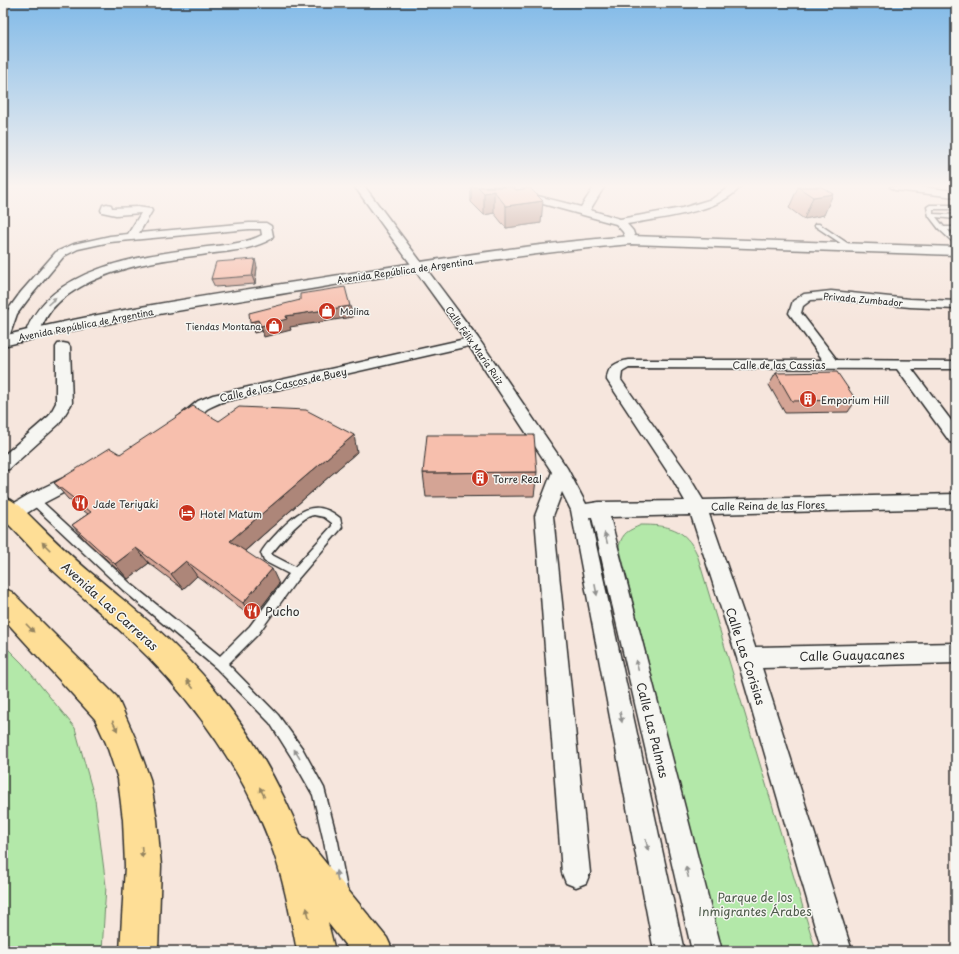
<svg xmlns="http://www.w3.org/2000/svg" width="959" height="954" font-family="'Playpen Sans',sans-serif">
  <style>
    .green { fill: #b3e8a9; stroke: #6f8a6a }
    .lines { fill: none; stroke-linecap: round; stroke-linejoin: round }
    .lane-casing { stroke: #2b2b2b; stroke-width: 3 }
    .street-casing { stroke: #2b2b2b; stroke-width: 3 }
    .secondary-casing { stroke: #2b2b2b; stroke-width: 3 }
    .primary-casing { stroke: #2b2b2b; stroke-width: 3 }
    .lane { fill: #f6f6f2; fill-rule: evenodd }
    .street { fill: #f6f6f2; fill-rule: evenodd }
    .secondary { fill: #f6f6f2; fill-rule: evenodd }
    .primary { fill: #fede96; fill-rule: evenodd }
    .wall { fill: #d4a495; stroke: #2b2b2b }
    .shaded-wall { fill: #ad8679; stroke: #2b2b2b }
    .building { fill: #f7bfad; stroke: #2b2b2b }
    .oneway { fill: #90908e }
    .oneway2 { fill: #948460 }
    .labels { text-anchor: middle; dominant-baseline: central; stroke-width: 3; stroke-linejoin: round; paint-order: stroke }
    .far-street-label { font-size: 9px; fill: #2b2b2b; stroke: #f6f6f2 }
    .far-poi-label { font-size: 9px; fill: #2b2b2b; stroke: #f6f6f2; text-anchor: start }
    .street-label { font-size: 10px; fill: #2b2b2b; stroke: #f6f6f2 }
    .poi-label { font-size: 10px; fill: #2b2b2b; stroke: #f6f6f2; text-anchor: start }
    .near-street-label { font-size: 12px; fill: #2b2b2b; stroke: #f6f6f2 }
    .near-poi-label { font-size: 12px; fill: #2b2b2b; stroke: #f6f6f2; text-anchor: start }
    .near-park-label { font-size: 12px; fill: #4d5a4a; stroke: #f6f6f2 }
  </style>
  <rect width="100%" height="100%" fill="#f6e6dd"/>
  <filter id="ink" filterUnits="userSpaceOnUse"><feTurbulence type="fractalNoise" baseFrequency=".025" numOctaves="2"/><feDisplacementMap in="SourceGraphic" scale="8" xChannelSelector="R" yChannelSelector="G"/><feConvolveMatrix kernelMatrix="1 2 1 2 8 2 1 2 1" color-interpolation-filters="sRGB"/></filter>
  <g filter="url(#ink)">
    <g class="green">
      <path d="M641,525C668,525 685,528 697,554L816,951H721L619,546C623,532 628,531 641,525Z"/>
      <path d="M3,644L23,664L75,728L95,800L106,886L102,951H3Z"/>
    </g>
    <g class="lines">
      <g class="lane-casing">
        <g id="lane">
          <path d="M956,205V209H933V214L956,215V219L936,217L944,227H956V231L948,230L956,240V245L939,229L929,216L927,207L930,205Z"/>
          <path d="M815,224H819L853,247L848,248L815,226Z"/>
          <path d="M34,496L37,497L131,584L220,656L250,626L289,574L264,561L261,553C265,545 273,538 279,531C298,512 314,497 340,518L342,527L340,530L296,581L258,634L228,664L278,715L302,748L324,788L338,842L347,889L345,894L340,896L335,894L333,889L324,842L313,795L292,758L270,723L216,668L123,590L31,503L29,500L31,497ZM314,515L324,517L332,523V526L295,567L272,555L271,554C280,544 301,516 314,515Z"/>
        </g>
      </g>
      <g class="street-casing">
        <g id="street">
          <path d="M355,187H365L478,338L567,468L586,504L599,502L685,501L673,480L607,380C607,366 617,362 629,360H823L789,313L793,301L804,294L831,291L910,299L956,301V309L910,307L831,299L811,300L803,306L801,313L837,360L956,361V369H912L956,427V444L950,442L897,369L629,368L622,372L621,380L685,470L703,500L956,494V508L709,514L755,647L956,643V663L762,668L852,951H822L737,658L691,515L610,517L722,951H692L592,517H590L684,951H654L571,510L562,492L553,516L590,873L586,883L576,887L566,883L562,873L535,516L552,472L469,346L222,402C217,404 212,406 207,409C197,417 189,432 175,428L173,424L175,420L198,401L213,395L465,339Z"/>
          <path d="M486,187H502L581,207L594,187H604L590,210L620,219L682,208L712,199L729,187H740C719,213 659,218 627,224L633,231L636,240L631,243L627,242L623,232L616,224L488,189Z"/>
          <path d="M890,187H920L956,191V197L895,190Z"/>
          <path d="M107,204L111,205L112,208L137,207L151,209L152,211L139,233L249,223H266L271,226L273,236L271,239C250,251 225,251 201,255C160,260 120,266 84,285C64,296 49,307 41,329L43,333L41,336H31L27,329C53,267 141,256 199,248C220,245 243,245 262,235L261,229H249L110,242L78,249L64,256L29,298L17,314L10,334L8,337L3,338V318L5,314L21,292L56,252L74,244L110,236L128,234L141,213L116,215L102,212L101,210L103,205Z"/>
          <path d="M63,343L68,344L70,347L72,403L59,424L9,469L3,471V456L49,416L56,403V347L58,344Z"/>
          <path d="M78,471L84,472L86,477L84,482L40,505L9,524L3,526V510L28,495Z"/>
        </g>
      </g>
      <g class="secondary-casing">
        <path id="secondary" d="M631,236L956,247V255L631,244C524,253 417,271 311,289C208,306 104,321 3,346V336C103,311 206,296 308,280C415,263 523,244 631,236Z"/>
      </g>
      <g class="primary-casing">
        <g id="primary">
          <path d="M3,497L11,500L20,506C45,531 69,555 96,577C124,601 154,624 180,651C233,703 274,769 302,838L307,840L387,938L393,951H350L328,923L335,951H297C290,914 283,875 269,840C243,772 198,708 148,657C118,627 86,601 56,573C37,556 21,536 3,519Z"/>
          <path d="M3,588L12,592L117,697L136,740L150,779L157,820L161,866L158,951H120L125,866L123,820L118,779L106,743L95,719L3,618Z"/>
        </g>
      </g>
      <use href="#lane" class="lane"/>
      <use href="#street" class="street"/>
      <use href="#secondary" class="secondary"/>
      <use href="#primary" class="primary"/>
    </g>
    <g class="wall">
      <path d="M471,187H513L541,223L506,228L494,213L484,215L471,202Z"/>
      <path d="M798,187H822L824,215L804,219L789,208Z"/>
      <path d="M257,267L255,284L215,287L211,279Z"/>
      <path d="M776,373L856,400L848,412L785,413L769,385Z"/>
      <path d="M219,421L357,452L245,551L279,584L253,618L197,576L183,589L149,563L128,579L86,541L72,525L88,514L68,499L54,483L120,454Z"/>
      <path d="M537,472L534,496L426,497L423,473Z"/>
    </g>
    <g class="shaded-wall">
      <path d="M494,191V213L484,215V193Z"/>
      <path d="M833,194L824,215L804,219L813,197Z"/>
      <path d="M543,201L541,223L506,228V206Z"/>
      <path d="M255,259L257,267L255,284L252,276Z"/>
      <path d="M350,306L353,317L290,327L291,330L264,337L261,326L286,316Z"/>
      <path d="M258,320L262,331L254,333L250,322Z"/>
      <path d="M354,435L357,452L239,556L230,541Z"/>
      <path d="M136,548L149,563L128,579L115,564Z"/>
      <path d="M186,561L197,576L183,589L171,574Z"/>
      <path d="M272,569L279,584L253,618L243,603Z"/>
    </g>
    <g class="building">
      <path d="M478,187H513L516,190L530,188L543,201L506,206L494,191L484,193Z"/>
      <path d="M798,187H822L833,194L813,197Z"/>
      <path d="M255,259L252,276L211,279L216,262Z"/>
      <path d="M345,287L350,306L286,316L287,319L261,326L258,320L250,322L249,313L300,300V294Z"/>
      <path d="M837,372L856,400L792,401L776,373Z"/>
      <path d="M193,406L219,421L239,407L306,410L354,435L230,541L272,569L243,603L186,561L171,574L136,548L115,564L72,525L91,512L54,483L110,448L120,454Z"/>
      <path d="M427,435H534L537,472L423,473Z"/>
    </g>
    <defs><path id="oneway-solid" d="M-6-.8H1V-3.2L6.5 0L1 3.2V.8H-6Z"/></defs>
    <g class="oneway">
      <use href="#oneway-solid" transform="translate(52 301) rotate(-42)"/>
      <use href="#oneway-solid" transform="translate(606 538) rotate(-104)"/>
      <use href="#oneway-solid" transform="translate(596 590) rotate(79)"/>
      <use href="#oneway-solid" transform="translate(637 665) rotate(-104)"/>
      <use href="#oneway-solid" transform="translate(621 717) rotate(79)"/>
      <use href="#oneway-solid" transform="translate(297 754) rotate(-121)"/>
      <use href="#oneway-solid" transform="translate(647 845) rotate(79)"/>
      <use href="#oneway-solid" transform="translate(687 872) rotate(-104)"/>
      <use href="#oneway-solid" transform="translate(337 876) rotate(-100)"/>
    </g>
    <g class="oneway2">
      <use href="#oneway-solid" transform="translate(46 546) rotate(-135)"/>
      <use href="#oneway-solid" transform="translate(30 628) rotate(46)"/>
      <use href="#oneway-solid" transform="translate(190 684) rotate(-127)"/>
      <use href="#oneway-solid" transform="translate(115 726) rotate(64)"/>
      <use href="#oneway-solid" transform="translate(262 792) rotate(-116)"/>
      <use href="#oneway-solid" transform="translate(142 852) rotate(86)"/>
      <use href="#oneway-solid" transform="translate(308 913) rotate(-103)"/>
    </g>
  </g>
  <linearGradient id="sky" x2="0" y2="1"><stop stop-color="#81bae8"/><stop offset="0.58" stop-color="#fbf4f0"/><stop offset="1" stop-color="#fbf4f0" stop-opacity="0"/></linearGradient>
  <rect width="959" height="321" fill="url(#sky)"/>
  <defs>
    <g id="shop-disc" transform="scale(0.9)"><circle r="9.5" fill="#c8321e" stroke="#f6f6f2"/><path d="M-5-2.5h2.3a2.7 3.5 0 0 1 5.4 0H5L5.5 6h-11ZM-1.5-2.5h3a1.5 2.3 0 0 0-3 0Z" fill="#fff"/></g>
    <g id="building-disc" transform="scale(0.9)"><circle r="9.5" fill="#c8321e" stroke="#f6f6f2"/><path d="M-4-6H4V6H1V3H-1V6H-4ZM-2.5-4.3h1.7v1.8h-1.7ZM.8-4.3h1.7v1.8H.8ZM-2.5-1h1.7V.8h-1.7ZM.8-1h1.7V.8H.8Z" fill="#fff"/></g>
    <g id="restaurant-disc" transform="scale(0.9)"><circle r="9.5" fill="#c8321e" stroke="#f6f6f2"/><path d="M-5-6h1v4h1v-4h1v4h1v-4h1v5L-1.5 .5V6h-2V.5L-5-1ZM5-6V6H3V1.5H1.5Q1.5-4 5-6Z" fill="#fff"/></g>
    <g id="hotel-disc" transform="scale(0.9)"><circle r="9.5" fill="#c8321e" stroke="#f6f6f2"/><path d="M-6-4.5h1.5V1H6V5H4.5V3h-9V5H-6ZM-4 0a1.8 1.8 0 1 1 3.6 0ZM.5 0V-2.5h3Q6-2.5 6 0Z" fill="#fff"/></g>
  </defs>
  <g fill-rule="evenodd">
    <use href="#shop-disc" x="327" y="311"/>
    <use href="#shop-disc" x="274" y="326"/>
    <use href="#building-disc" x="808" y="399"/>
    <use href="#building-disc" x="480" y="478"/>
    <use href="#restaurant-disc" x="80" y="503"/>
    <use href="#hotel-disc" x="187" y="513"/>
    <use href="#restaurant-disc" x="252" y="611"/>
  </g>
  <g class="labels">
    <g class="far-street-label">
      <text transform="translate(405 270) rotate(-8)">Avenida República de Argentina</text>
      <text transform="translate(863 299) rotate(5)">Privada Zumbador</text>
      <text transform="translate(86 324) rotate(-11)">Avenida República de Argentina</text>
      <text transform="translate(475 345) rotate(55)">Calle Félix María Ruiz</text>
    </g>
    <g class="far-poi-label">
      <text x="340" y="311">Molina</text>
      <text x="261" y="326" text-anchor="end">Tiendas Montana</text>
    </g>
    <g class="street-label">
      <text x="779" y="364">Calle de las Cassias</text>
      <text transform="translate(283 384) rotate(-12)">Calle de los Cascos de Buey</text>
      <text transform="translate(768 505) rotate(-1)">Calle Reina de las Flores</text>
    </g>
    <g class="poi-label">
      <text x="821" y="399">Emporium Hill</text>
      <text x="493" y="478">Torre Real</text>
      <text x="93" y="503">Jade Teriyaki</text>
      <text x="200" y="513">Hotel Matum</text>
    </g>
    <g class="near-street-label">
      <text transform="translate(110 606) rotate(42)">Avenida Las Carreras</text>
      <text transform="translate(852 655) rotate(-1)">Calle Guayacanes</text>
      <text transform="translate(746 656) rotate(72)">Calle Las Corisias</text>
      <text transform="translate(653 730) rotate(76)">Calle Las Palmas</text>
    </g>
    <g class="near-poi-label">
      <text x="265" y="611">Pucho</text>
    </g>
    <g class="near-park-label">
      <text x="755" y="897">Parque de los<tspan x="755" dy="14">Inmigrantes Árabes</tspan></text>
    </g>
  </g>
  <rect width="959" height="954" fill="none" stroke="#f6f6f2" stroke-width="16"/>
  <rect x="8" y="8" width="943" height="938" fill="none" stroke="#2b2b2b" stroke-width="1.5" filter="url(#ink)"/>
</svg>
